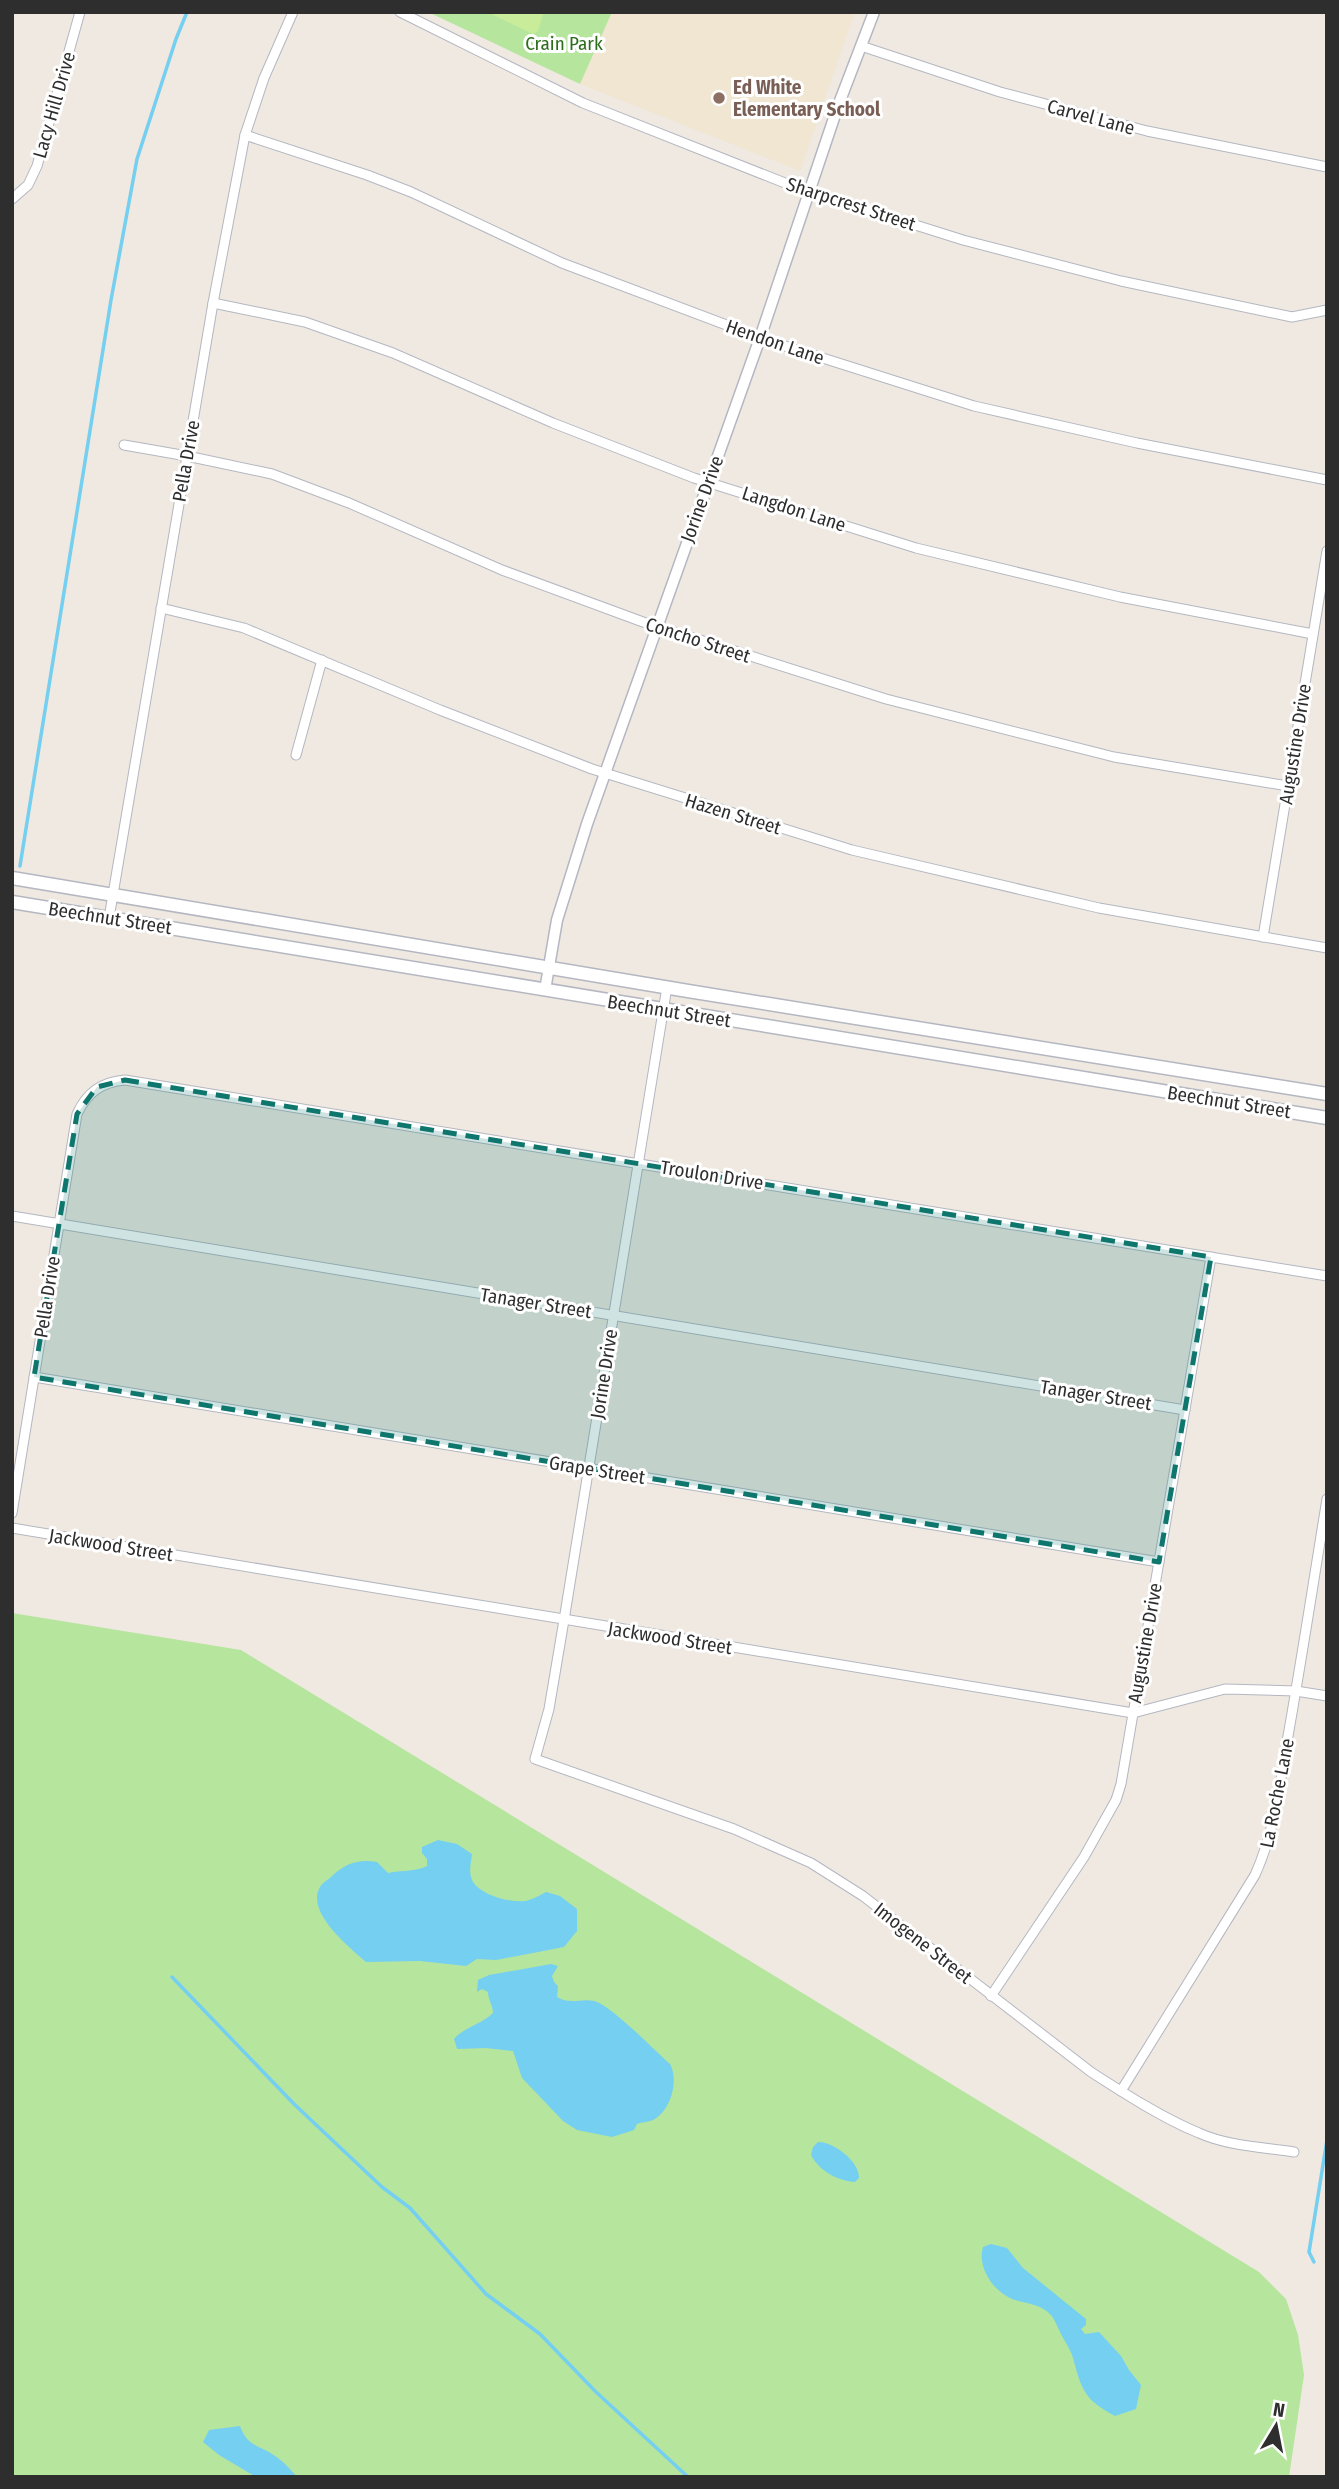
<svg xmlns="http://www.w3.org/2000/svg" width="1339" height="2489" font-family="'Fira Sans Condensed',sans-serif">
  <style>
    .education { fill: #f0e6d1 }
    .green { fill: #b6e59e }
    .pitch { fill: #c9ec9a }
    .water { fill: #75cff0 }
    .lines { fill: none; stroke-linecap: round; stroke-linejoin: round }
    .stream { stroke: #75cff0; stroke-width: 3.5 }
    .minor-casing { stroke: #b4b7c1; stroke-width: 11 }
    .tertiary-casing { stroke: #b4b7c1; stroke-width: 13 }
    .secondary-casing { stroke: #b4b7c1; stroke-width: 15 }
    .minor { stroke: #fff; stroke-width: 9 }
    .tertiary { stroke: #fff; stroke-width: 10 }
    .secondary { stroke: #fff; stroke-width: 12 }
    .marked { fill: #0f766e; fill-opacity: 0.2; stroke: #0f766e; stroke-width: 5; stroke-dasharray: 14 9; stroke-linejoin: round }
    .education-dot { fill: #8d6e63; stroke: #fff; stroke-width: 2.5 }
    .labels { text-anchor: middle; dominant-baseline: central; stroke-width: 6; stroke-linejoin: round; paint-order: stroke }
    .park-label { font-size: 19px; fill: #2c6e1b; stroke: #fff }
    .education-label { font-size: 19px; font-weight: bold; fill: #785e54; stroke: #fff; text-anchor: start }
    .street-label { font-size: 19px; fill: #2e2e2e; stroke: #fff }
  </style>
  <rect width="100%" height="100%" fill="#efe9e1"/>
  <path class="education" d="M612,12H855L800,171L580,84Z"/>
  <g class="green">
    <path d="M428,12H612L580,84Z"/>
    <path d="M12,1613L241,1650L1259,2272L1286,2299L1298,2335L1304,2375L1289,2477H12Z"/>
  </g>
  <path class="pitch" d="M487,12H544L538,31L533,34Z"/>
  <g class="water">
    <path d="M438,1840L457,1844L472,1854C471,1863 468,1873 473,1882C481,1895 510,1903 525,1901C532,1900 540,1895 546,1892L560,1896L577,1909V1931L564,1947L496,1960L477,1959L466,1966L420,1961L366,1962C350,1948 305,1912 320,1887C322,1883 329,1879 332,1876C346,1863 359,1859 377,1862L388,1873C402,1870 414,1872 427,1866V1859L422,1853V1847Z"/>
    <path d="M551,1964L558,1966L552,1976L554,1982L558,1986L557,1997C570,2005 581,1998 594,2001C611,2005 655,2051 670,2064C679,2080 671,2111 653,2120C649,2122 642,2122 637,2124L634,2130L612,2137L577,2130L563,2121L522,2078L513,2051L486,2048L457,2049L454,2039C463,2028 482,2024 493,2013C493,2005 488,2000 488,1992L482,1989L477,1992L478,1980L489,1975Z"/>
    <path d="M818,2142C834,2142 859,2161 859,2178L855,2182C838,2181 819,2171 811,2155L813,2147Z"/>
    <path d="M991,2244L1007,2248L1023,2268L1086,2319V2325L1081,2329L1085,2334L1099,2332L1121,2356L1129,2370L1141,2385L1136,2409L1115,2416C1084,2399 1082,2391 1073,2358C1071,2350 1065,2342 1061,2334C1058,2328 1055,2320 1051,2315C1039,2303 1026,2304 1012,2299C993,2291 977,2267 983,2247Z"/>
    <path d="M240,2426C248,2448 259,2444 275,2456C283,2461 291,2470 297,2477H256L219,2455L203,2442L209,2430Z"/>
  </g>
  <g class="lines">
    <g class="stream">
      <path d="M20,866L111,300L137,159L176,39L187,12"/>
      <path d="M172,1977L294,2104L382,2187L410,2208L486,2294L540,2334L596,2392L688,2477"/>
      <path d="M1314,2262L1309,2252L1327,2140"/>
    </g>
    <g class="minor-casing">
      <g id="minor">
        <path d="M400,12L583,103L795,187L963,240L1121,281L1292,317L1327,310"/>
        <path d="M861,46L1000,92L1147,131L1327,167"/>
        <path d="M245,135L367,175L411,192L562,263L769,341L974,406L1137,443L1327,480"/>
        <path d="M12,199L28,185L37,166L80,12"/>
        <path d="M213,303L305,322L393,353L553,423L694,478L916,548L1120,597L1313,634"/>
        <path d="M124,445L187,456L272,474L349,503L502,570L643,622L886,699L1114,757L1288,786"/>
        <path d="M161,608L244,628L440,710L592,769L852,850L1099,908L1327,948"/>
        <path d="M296,755L322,660"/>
        <path d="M109,918L213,303L245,135L264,78L293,12"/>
        <path d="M1263,937L1327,551"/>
        <path d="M667,987L564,1620L549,1709L535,1759L734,1829L811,1863L863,1896L1091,2072C1122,2092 1164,2119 1199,2133C1228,2146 1262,2147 1294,2152"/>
        <path d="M12,1216L1185,1410"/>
        <path d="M34,1377L1159,1562"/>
        <path d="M12,1513L77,1114C87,1092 102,1082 125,1080L1327,1276"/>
        <path d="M12,1528L1133,1713L1225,1689L1296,1691L1327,1696"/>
        <path d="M991,1996L1084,1857L1116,1800L1121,1784L1211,1257"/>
        <path d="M1121,2091L1255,1875C1275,1831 1280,1783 1288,1736C1302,1657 1314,1578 1327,1499"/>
      </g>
    </g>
    <g class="tertiary-casing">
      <path id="tertiary" d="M545,990L557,920L587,824L760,338L838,106L874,12"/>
    </g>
    <g class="secondary-casing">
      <g id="secondary">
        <path d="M12,878L688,991L1327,1094"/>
        <path d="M12,902L1327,1118"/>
      </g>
    </g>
    <use href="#minor" class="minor"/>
    <use href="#tertiary" class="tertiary"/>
    <use href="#secondary" class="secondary"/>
  </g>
  <path class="marked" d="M125,1080L1211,1257L1159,1562L34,1377L77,1114L97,1087Z"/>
  <circle class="education-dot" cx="719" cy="98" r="7"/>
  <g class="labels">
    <g class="park-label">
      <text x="564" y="43">Crain Park</text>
    </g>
    <g class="education-label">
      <text x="733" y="87">Ed White<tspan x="733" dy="22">Elementary School</tspan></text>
    </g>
    <g class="street-label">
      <text transform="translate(54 105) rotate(-74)">Lacy Hill Drive</text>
      <text transform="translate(1091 117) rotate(15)">Carvel Lane</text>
      <text transform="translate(851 204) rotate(18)">Sharpcrest Street</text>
      <text transform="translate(775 342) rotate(19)">Hendon Lane</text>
      <text transform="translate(186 461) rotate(-80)">Pella Drive</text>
      <text transform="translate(702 499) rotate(-70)">Jorine Drive</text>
      <text transform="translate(794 509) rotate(18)">Langdon Lane</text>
      <text transform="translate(698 640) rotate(18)">Concho Street</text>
      <text transform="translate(1295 744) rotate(-81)">Augustine Drive</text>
      <text transform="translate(733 814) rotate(17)">Hazen Street</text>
      <text transform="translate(110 918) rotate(9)">Beechnut Street</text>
      <text transform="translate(669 1011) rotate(9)">Beechnut Street</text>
      <text transform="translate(1229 1102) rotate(9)">Beechnut Street</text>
      <text transform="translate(712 1175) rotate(9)">Troulon Drive</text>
      <text transform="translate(47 1297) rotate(-81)">Pella Drive</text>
      <text transform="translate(536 1303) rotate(9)">Tanager Street</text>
      <text transform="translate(604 1374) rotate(-81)">Jorine Drive</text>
      <text transform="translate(1096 1395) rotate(9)">Tanager Street</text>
      <text transform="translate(597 1470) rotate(9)">Grape Street</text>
      <text transform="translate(111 1545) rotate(9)">Jackwood Street</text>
      <text transform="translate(670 1638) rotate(9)">Jackwood Street</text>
      <text transform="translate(1145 1643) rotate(-80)">Augustine Drive</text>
      <text transform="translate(1277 1793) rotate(-79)">La Roche Lane</text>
      <text transform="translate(923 1943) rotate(38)">Imogene Street</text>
    </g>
  </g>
  <rect width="1339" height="2489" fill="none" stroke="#2e2e2e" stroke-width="28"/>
  <g transform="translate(1276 2426) rotate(10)" stroke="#ffffff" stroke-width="5" paint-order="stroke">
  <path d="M0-5L12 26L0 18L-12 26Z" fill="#2e2e2e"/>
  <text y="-10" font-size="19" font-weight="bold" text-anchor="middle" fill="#2e2e2e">N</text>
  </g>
</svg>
